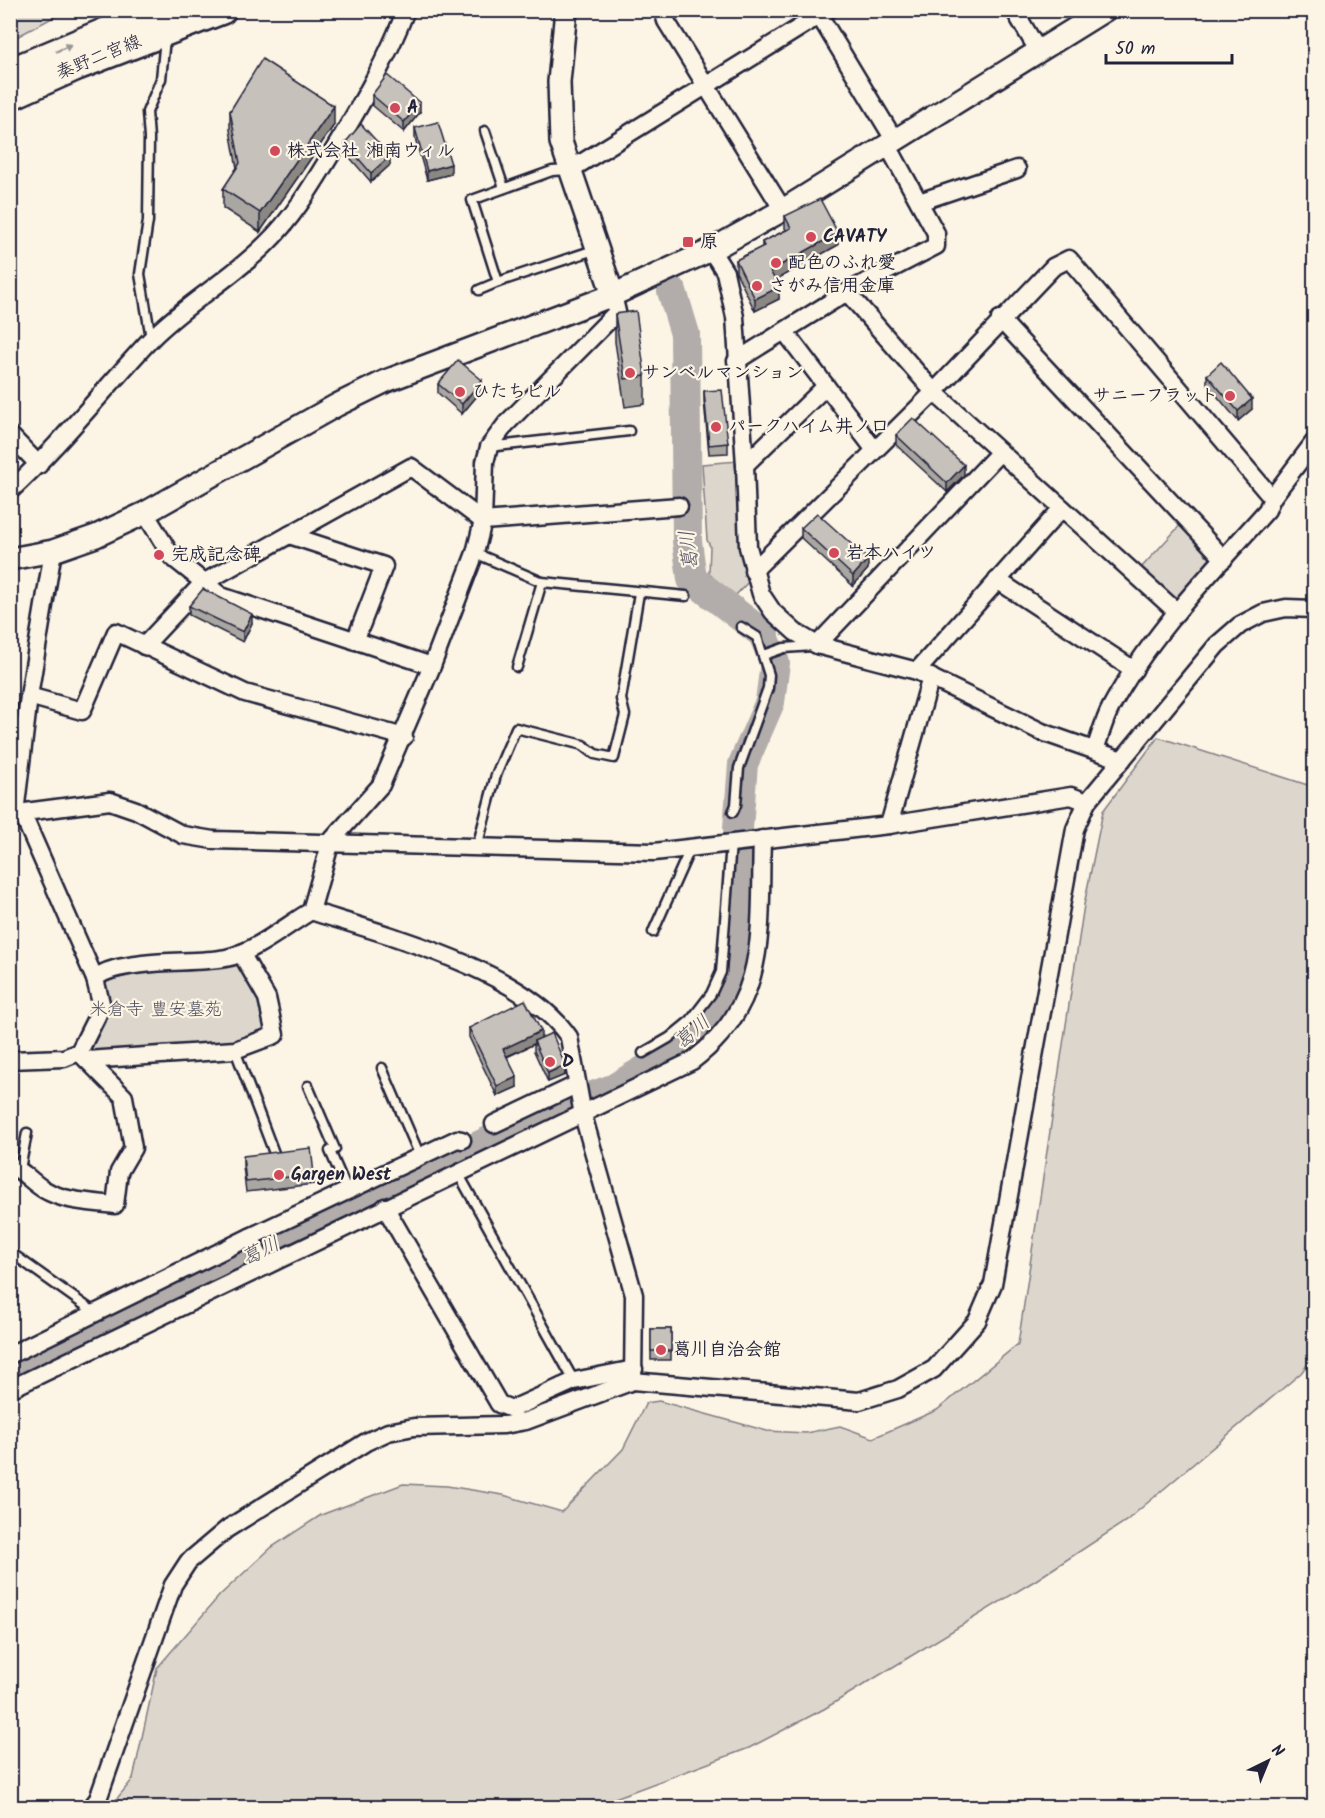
<svg xmlns="http://www.w3.org/2000/svg" width="1325" height="1818" font-family="Kalam,'Klee One',sans-serif">
  <style>
    .green { fill: #dcd6cc; stroke: #7f7c84; stroke-width: 1.5 }
    .lines { fill: none; stroke-linecap: round; stroke-linejoin: round }
    .river { stroke: #b2adab; stroke-width: 30 }
    .service-casing { stroke: #22223b; stroke-width: 13 }
    .minor-casing { stroke: #22223b; stroke-width: 21 }
    .tertiary-casing { stroke: #22223b; stroke-width: 26 }
    .primary-casing { stroke: #22223b; stroke-width: 32 }
    .service { stroke: #fcf5e5; stroke-width: 8 }
    .minor { stroke: #fcf5e5; stroke-width: 16 }
    .tertiary { stroke: #fcf5e5; stroke-width: 21 }
    .primary { stroke: #fcf5e5; stroke-width: 27 }
    .wall { fill: #aaa6a1; stroke: #22223b; stroke-width: 1.5 }
    .shaded-wall { fill: #8b8783; stroke: #22223b; stroke-width: 1.5 }
    .building { fill: #c6c1bb; stroke: #22223b; stroke-width: 1.5 }
    .oneway { fill: #9a9698 }
    .poi-dot { fill: #d1495b; stroke: #fcf5e5; stroke-width: 2 }
    .labels { text-anchor: middle; dominant-baseline: central; stroke-width: 4.5; stroke-linejoin: round; paint-order: stroke }
    .street-label { font-size: 18px; fill: #22223b; stroke: #fcf5e5 }
    .poi-label { font-size: 18px; font-weight: bold; fill: #22223b; stroke: #fcf5e5; text-anchor: start }
    .park-label { font-size: 18px; fill: #504f5f; stroke: #fcf5e5 }
    .water-label { font-size: 20px; font-style: italic; fill: #545362; stroke: #fcf5e5 }
  </style>
  <rect width="100%" height="100%" fill="#fcf5e5"/>
  <filter id="ink" filterUnits="userSpaceOnUse"><feTurbulence type="fractalNoise" baseFrequency=".0167" numOctaves="2"/><feDisplacementMap in="SourceGraphic" scale="12" xChannelSelector="R" yChannelSelector="G"/><feConvolveMatrix kernelMatrix="1 2 1 2 8 2 1 2 1" color-interpolation-filters="sRGB"/></filter>
  <g filter="url(#ink)">
    <g class="green">
      <path d="M11,10H65V11L11,40Z"/>
      <path d="M738,461L750,580L735,596L722,588L709,573L710,546L707,540L702,464Z"/>
      <path d="M1184,521L1213,553V563L1183,599H1173L1140,569Z"/>
      <path d="M1158,737L1314,787V1356L1301,1373L1126,1521L1036,1580L824,1709L749,1748L591,1807H110L133,1779L157,1668L220,1595L272,1547L321,1515L403,1484L447,1486L503,1495L562,1512L623,1449L646,1403L659,1401L767,1431L806,1433L840,1426L873,1438L937,1410L1018,1344L1084,905L1103,811Z"/>
      <path d="M233,963C256,973 262,1005 268,1028L263,1035L233,1041L102,1055L93,1050L90,1044L103,985L106,981L157,969Z"/>
    </g>
    <g class="lines">
      <path class="river" d="M10,1376L503,1134L554,1110L613,1089L661,1060L699,1032L714,1016L729,988L737,946L742,877L738,828L743,764L770,702L775,663L763,634L692,579L687,541L685,334L672,291"/>
      <g class="service-casing">
        <g id="service">
          <path d="M485,131L504,188"/>
          <path d="M570,170L552,171L472,200L498,282L597,249"/>
          <path d="M479,290L498,282"/>
          <path d="M151,338L140,274L148,221L149,138L147,112L161,79L165,38"/>
          <path d="M489,447L629,431"/>
          <path d="M475,553L542,582L686,596"/>
          <path d="M764,655L784,648L813,646"/>
          <path d="M517,667L542,582"/>
          <path d="M733,812L736,805L739,768L768,688L769,675L757,637L741,627"/>
          <path d="M477,847L496,775L516,728L583,745L595,754L614,758L625,715L621,699L639,593"/>
          <path d="M653,932L690,849"/>
          <path d="M235,1050L274,1153"/>
          <path d="M643,1053L669,1038L691,1020L711,994L721,972L731,843"/>
          <path d="M382,1068L420,1156"/>
          <path d="M308,1086L335,1149L330,1151L347,1190"/>
          <path d="M20,1169L27,1133"/>
          <path d="M458,1173L574,1381"/>
          <path d="M10,1252L97,1314"/>
        </g>
      </g>
      <g class="minor-casing">
        <g id="minor">
          <path d="M663,10L666,21L783,210"/>
          <path d="M816,10L895,141"/>
          <path d="M1014,10L1039,52"/>
          <path d="M570,170L828,10"/>
          <path d="M919,202L1017,169"/>
          <path d="M711,250L725,272L735,317L745,465L748,547L761,594L773,612L795,632L817,645L917,671L1042,732L1122,760"/>
          <path d="M847,292L934,392L1177,612"/>
          <path d="M1000,319L1224,559"/>
          <path d="M785,332L874,449"/>
          <path d="M736,361L847,292L936,246V233L888,146"/>
          <path d="M10,435L39,465"/>
          <path d="M745,465L826,386"/>
          <path d="M10,491C61,444 103,390 150,340C185,304 231,279 266,244C295,216 314,182 335,148C362,103 387,59 406,10"/>
          <path d="M145,513L172,557L221,596L432,666"/>
          <path d="M289,535L384,566L355,641"/>
          <path d="M753,571L934,392L1053,267L1069,259L1272,498"/>
          <path d="M997,580L1134,670"/>
          <path d="M817,645L1000,452"/>
          <path d="M144,646L203,583L411,467L483,521L679,506"/>
          <path d="M917,671L1062,508"/>
          <path d="M29,696L82,711L116,632L245,693L404,737"/>
          <path d="M1095,750C1100,736 1104,720 1111,707C1151,633 1212,572 1267,510L1272,498L1314,442"/>
          <path d="M15,813L29,696L53,551"/>
          <path d="M22,813L95,979"/>
          <path d="M10,814L110,801L136,810L183,835L213,840L654,852L889,825L1071,796L1087,802"/>
          <path d="M889,825L931,677"/>
          <path d="M311,911C387,935 523,970 569,1037L583,1115L634,1295L633,1381"/>
          <path d="M10,1060L64,1058L79,1052L98,1014L101,1003L95,979C105,968 129,966 143,964C170,960 199,963 226,958C253,953 287,925 311,911L331,841L381,785L432,666L475,553L483,521L485,462L489,447L506,424L617,312L613,295"/>
          <path d="M87,1060L235,1050L275,1035L267,998L241,953"/>
          <path d="M494,1124L576,1085"/>
          <path d="M10,1165C24,1171 32,1183 45,1190C65,1202 92,1202 115,1205L119,1172L133,1148L124,1097L79,1052"/>
          <path d="M385,1207L499,1404L512,1409L574,1381L634,1369"/>
          <path d="M250,1237L264,1266"/>
          <path d="M10,1355L250,1237L457,1139L462,1140"/>
          <path d="M10,1389L692,1061C771,1002 759,927 762,839"/>
          <path d="M91,1808L98,1799L173,1585L188,1562L227,1529L366,1442L388,1432L414,1427L504,1425L526,1421L633,1381L859,1401L898,1389L934,1369L977,1321L993,1284L1075,829L1087,802L1217,645L1240,625L1263,613L1286,608L1314,609"/>
        </g>
      </g>
      <g class="tertiary-casing">
        <g id="tertiary">
          <path d="M566,10L559,82L561,142L613,295"/>
          <path d="M10,559L53,551L96,536L145,513L337,405L386,381L613,295L711,250L783,210L1105,10"/>
        </g>
      </g>
      <g class="primary-casing">
        <g id="primary">
          <path d="M10,72L158,10"/>
          <path d="M10,96L77,66L222,10"/>
        </g>
      </g>
      <use href="#service" class="service"/>
      <use href="#minor" class="minor"/>
      <use href="#tertiary" class="tertiary"/>
      <use href="#primary" class="primary"/>
    </g>
    <g class="wall">
      <path d="M372,95L420,112L404,132L372,105Z"/>
      <path d="M230,111L334,125L260,232L223,208V189L237,168L230,130Z"/>
      <path d="M415,128L451,174L427,180L415,138Z"/>
      <path d="M345,143L390,165L371,182L345,152Z"/>
      <path d="M785,216L838,245L775,280L779,299L755,311L736,272V260L762,247V242L786,230L785,228Z"/>
      <path d="M615,314L645,376V404L625,407L615,342Z"/>
      <path d="M1207,375L1252,409L1238,421L1207,384Z"/>
      <path d="M438,384L482,390L462,414L438,393Z"/>
      <path d="M704,391L728,443V453L709,454L704,401Z"/>
      <path d="M896,435L964,475L947,492L896,445Z"/>
      <path d="M801,528L868,569L853,586L801,538Z"/>
      <path d="M189,606L252,623L243,642L189,615Z"/>
      <path d="M469,1028L541,1038L565,1075L548,1082L534,1051V1044L507,1057L517,1087L497,1096L469,1037Z"/>
      <path d="M243,1156L314,1174V1184L246,1192L243,1166Z"/>
      <rect x="651" y="1329" width="20" height="31"/>
    </g>
    <g class="shaded-wall">
      <path d="M420,103V112L404,132V122Z"/>
      <path d="M334,106V125L260,232V213Z"/>
      <path d="M390,156V165L371,182V173Z"/>
      <path d="M451,164V174L427,180V171Z"/>
      <path d="M838,233V245L770,283V271Z"/>
      <path d="M779,287V299L755,311V299Z"/>
      <path d="M482,380V390L462,414V404Z"/>
      <path d="M1252,399V409L1238,421V411Z"/>
      <path d="M964,465V475L947,492V483Z"/>
      <path d="M868,559V569L853,586V576Z"/>
      <path d="M252,614V623L243,642V632Z"/>
      <path d="M541,1031V1041H534V1044L503,1058V1049Z"/>
      <path d="M565,1065V1075L548,1082V1073Z"/>
      <path d="M517,1077V1087L497,1096V1086Z"/>
    </g>
    <g class="building">
      <path d="M262,59L334,106L260,213L223,189L240,163L230,111Z"/>
      <path d="M387,75L420,103L404,122L372,95Z"/>
      <path d="M438,122L451,164L427,171L415,128Z"/>
      <path d="M361,124L390,156L371,173L345,143Z"/>
      <path d="M820,199L838,233L770,271L779,287L755,299L736,260L764,246L762,242L791,228L785,216Z"/>
      <path d="M636,311L645,376L625,379L615,314Z"/>
      <path d="M458,360L482,380L462,404L438,384Z"/>
      <path d="M1221,362L1252,399L1238,411L1207,375Z"/>
      <path d="M722,390L728,443L709,445L704,391Z"/>
      <path d="M913,418L964,465L947,483L896,435Z"/>
      <path d="M817,513L868,559L853,576L801,528Z"/>
      <path d="M203,589L252,614L243,632L189,606Z"/>
      <path d="M525,1000L541,1031L503,1049L517,1077L497,1086L469,1028Z"/>
      <path d="M552,1033L565,1065L548,1073L534,1041Z"/>
      <path d="M311,1148L314,1174L246,1182L243,1156Z"/>
      <rect x="651" y="1329" width="20" height="22"/>
    </g>
    <defs><path id="oneway-solid" d="M-6-.8H1V-3.2L6.5 0L1 3.2V.8H-6Z" transform="scale(1.5)"/></defs>
    <use class="oneway" href="#oneway-solid" transform="translate(64 48) rotate(-24)"/>
  </g>
  <g class="poi-dot">
    <circle cx="395" cy="108" r="6"/>
    <circle cx="275" cy="151" r="6"/>
    <circle cx="811" cy="237" r="6"/>
    <rect x="682" y="236" width="12" height="12" rx="3"/>
    <circle cx="776" cy="263" r="6"/>
    <circle cx="757" cy="286" r="6"/>
    <circle cx="630" cy="373" r="6"/>
    <circle cx="460" cy="392" r="6"/>
    <circle cx="1230" cy="396" r="6"/>
    <circle cx="716" cy="427" r="6"/>
    <circle cx="834" cy="553" r="6"/>
    <circle cx="159" cy="555" r="6"/>
    <circle cx="550" cy="1062" r="6"/>
    <circle cx="279" cy="1175" r="6"/>
    <circle cx="661" cy="1350" r="6"/>
  </g>
  <g class="labels">
    <g class="street-label">
      <text transform="translate(99 58) rotate(-22)">秦野二宮線</text>
    </g>
    <g class="poi-label">
      <text x="407" y="108">A</text>
      <text x="287" y="151">株式会社 湘南ウィル</text>
      <text x="823" y="237">CAVATY</text>
      <text x="700" y="242">原</text>
      <text x="788" y="263">配色のふれ愛</text>
      <text x="769" y="286">さがみ信用金庫</text>
      <text x="642" y="373">サンベルマンション</text>
      <text x="472" y="392">ひたちビル</text>
      <text x="1218" y="396" text-anchor="end">サニーフラット</text>
      <text x="728" y="427">パークハイム井ノ口</text>
      <text x="846" y="553">岩本ハイツ</text>
      <text x="171" y="555">完成記念碑</text>
      <text x="562" y="1062">D</text>
      <text x="291" y="1175">Gargen West</text>
      <text x="673" y="1350">葛川自治会館</text>
    </g>
    <g class="park-label">
      <text x="156" y="1010">米倉寺 豊安墓苑</text>
    </g>
    <g class="water-label">
      <text transform="translate(690 550) rotate(-97)">葛川</text>
      <text transform="translate(693 1033) rotate(-41)">葛川</text>
      <text transform="translate(261 1252) rotate(-26)">葛川</text>
    </g>
  </g>
  <rect width="1325" height="1818" fill="none" stroke="#fcf5e5" stroke-width="36"/>
  <rect x="18" y="18" width="1289" height="1782" fill="none" stroke="#22223b" stroke-width="2" filter="url(#ink)"/>
  <g transform="translate(1268 1761) rotate(43)" stroke="#fcf5e5" stroke-width="4.5" paint-order="stroke">
  <path d="M0-4.5L10 22L0 15L-10 22Z" fill="#22223b"/>
  <text y="-9" font-size="16" font-weight="bold" text-anchor="middle" fill="#22223b">N</text>
  </g>
  <path d="M1106 54v9h126v-9" fill="none" stroke="#22223b" stroke-width="3"/>
  <text x="1115" y="54" font-size="18" fill="#22223b" stroke="#fcf5e5" stroke-width="4.5" paint-order="stroke">50 m</text>
</svg>
